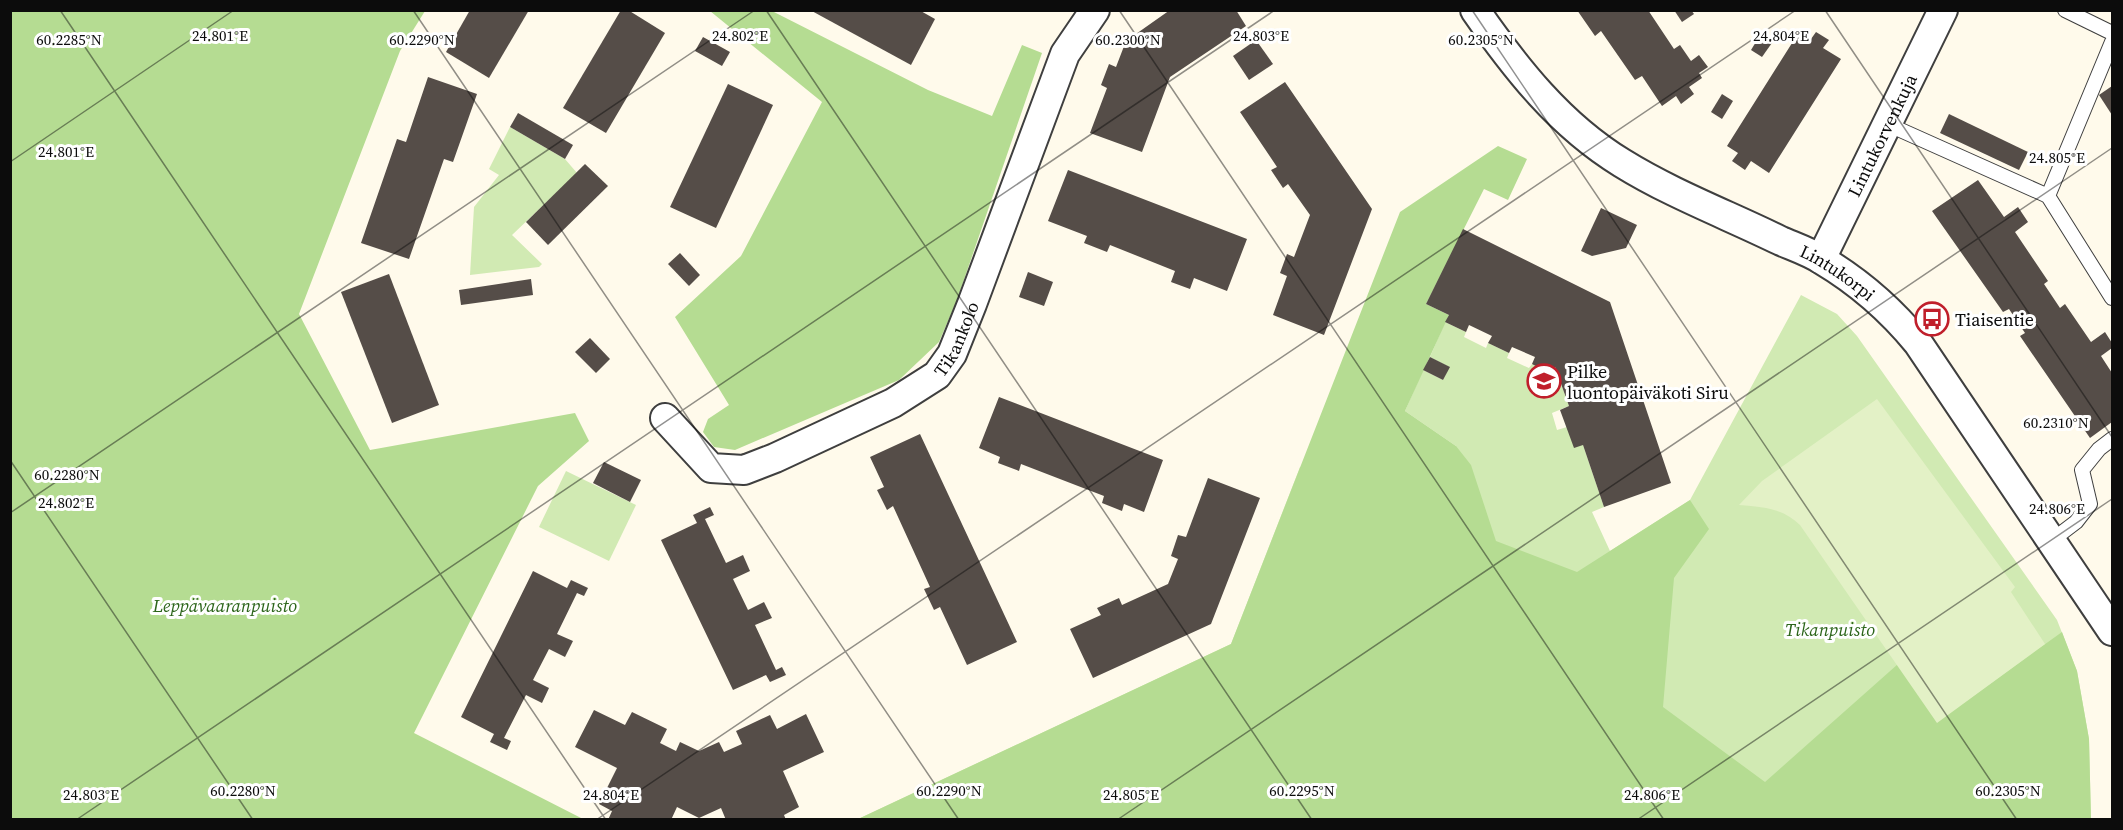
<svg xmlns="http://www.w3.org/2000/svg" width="2123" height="830" font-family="'Source Serif 4',serif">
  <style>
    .green { fill: #d1eab3 }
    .forest { fill: #b5dc92 }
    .pitch { fill: #e3f1c6 }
    .building { fill: #554d48 }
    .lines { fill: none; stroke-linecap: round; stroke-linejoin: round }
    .service-casing { stroke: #3f3f3f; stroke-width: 16 }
    .minor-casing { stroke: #3f3f3f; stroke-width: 32 }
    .service { stroke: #fff; stroke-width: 14 }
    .minor { stroke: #fff; stroke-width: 28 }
    .ticks { fill: none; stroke: #0c0c0c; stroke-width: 1.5; stroke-opacity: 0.45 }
    .labels { text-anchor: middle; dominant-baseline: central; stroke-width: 6; stroke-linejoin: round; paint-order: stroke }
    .street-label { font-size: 18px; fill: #0c0c0c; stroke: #fff }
    .poi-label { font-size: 18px; fill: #0c0c0c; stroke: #fff; text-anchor: start }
    .park-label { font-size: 18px; font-style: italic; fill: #2c651a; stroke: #fff }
    .ticks-label { font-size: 15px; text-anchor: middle; fill: #0c0c0c; stroke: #fff; stroke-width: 6; stroke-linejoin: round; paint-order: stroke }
  </style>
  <rect width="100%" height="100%" fill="#fffaeb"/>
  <g class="green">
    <path d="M510,127L565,159L577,173L512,235L542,264L539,267L470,275L474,207L499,175L489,169Z"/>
    <path d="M1801,295L1837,314L1857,336L2057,620L2077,671L2089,739L2091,819L856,820L1231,644L1300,467L1456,446L1405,411L1423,370L1443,380L1449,367L1430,357L1445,322L1466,332L1464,337L1486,348L1488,343L1509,353L1507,358L1529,368L1532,364L1551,373L1555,367L1569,406L1552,413L1557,430L1567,427L1583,445L1604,507L1592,512L1610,551L1690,500Z"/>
    <path d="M566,471L636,505L609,561L539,527Z"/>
  </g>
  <g class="forest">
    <path d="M10,11H425L400,51L299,314L370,450L575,413L589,441L538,486L414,733L583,819H11Z"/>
    <path d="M710,11H772L928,90L992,116L1022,45L1042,53L957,300L939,342L899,380L735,450L714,447L703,432L708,419L729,405L675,317L741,256L822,102Z"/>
    <path d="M1498,146L1527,159L1508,200L1484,189L1426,304L1449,315L1405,411L1456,446L1471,465L1496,541L1577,572L1690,500L1709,529L1674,578L1663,707L1765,782L1898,664L1937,722L2062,632L2077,671L2089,739L2091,819L856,820L1231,644L1400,212Z"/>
  </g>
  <path class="pitch" d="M1877,399L2015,587L2011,592L2045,644L1937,723L1800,525C1783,508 1763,507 1739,505L1762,481Z"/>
  <g class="building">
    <path d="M470,10H529L489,78L446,52Z"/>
    <path d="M621,10H628L665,33L606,133L563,108Z"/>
    <path d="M810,10H919L935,19L911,65Z"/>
    <path d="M1170,10H1236L1246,26L1170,77L1142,152L1090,133L1107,88L1101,85L1109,64L1116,67L1126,41Z"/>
    <path d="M1577,10H1648L1674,49L1680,45L1691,61L1699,55L1708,67L1699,73L1702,78L1689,87L1694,94L1681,104L1676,96L1662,106L1642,76L1635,80L1601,31L1595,36Z"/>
    <path d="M1674,10H1691L1694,14L1682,22Z"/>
    <path d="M1762,32L1774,40L1762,57L1751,50Z"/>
    <path d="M1799,32L1811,39L1816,32L1829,40L1823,48L1841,59L1769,173L1751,161L1745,170L1732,161L1738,153L1727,146Z"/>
    <path d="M703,37L730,52L722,66L695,51Z"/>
    <path d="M1256,40L1273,64L1249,80L1233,56Z"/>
    <path d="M428,77L477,94L453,162L444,159L409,259L361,243L397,139L406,142Z"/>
    <path d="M1285,82L1372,209L1324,335L1273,315L1287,276L1280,273L1287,254L1294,257L1310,215L1288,184L1283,188L1271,170L1277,167L1240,112Z"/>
    <path d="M728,84L773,105L716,228L670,207Z"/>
    <path d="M2112,86V115L2099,95Z"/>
    <path d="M1722,94L1733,101L1722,119L1711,112Z"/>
    <path d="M518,113L573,145L565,159L510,127Z"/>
    <path d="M1949,114L2028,152L2019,170L1940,133Z"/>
    <path d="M585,164L608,186L548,245L526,222Z"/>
    <path d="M1068,170L1247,239L1227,291L1194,278L1190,289L1171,282L1175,271L1110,245L1107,252L1084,243L1087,236L1048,221Z"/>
    <path d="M1978,180L2004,217L2018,207L2028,222L2015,232L2048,281L2044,284L2060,308L2065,304L2091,342L2105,332L2112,343V348L2101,356L2112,373V422L2090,438L2020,336L2025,333L2009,309L2003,312L1932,211Z"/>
    <path d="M1601,208L1637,225L1626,248L1592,256L1581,251Z"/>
    <path d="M1463,229L1610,302L1671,483L1604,507L1583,445L1574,448L1560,410L1569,406L1555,367L1551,374L1532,364L1535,357L1512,347L1509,353L1488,343L1492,336L1469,325L1466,332L1445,322L1449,315L1426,304Z"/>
    <path d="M680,253L700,275L689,286L668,264Z"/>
    <path d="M1028,272L1053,282L1044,306L1019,297Z"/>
    <path d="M389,274L439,405L392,423L341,292Z"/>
    <path d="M531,279L533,295L461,305L459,290Z"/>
    <path d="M590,338L610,359L596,373L575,352Z"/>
    <path d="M1430,357L1450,367L1443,380L1423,370Z"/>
    <path d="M999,397L1163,460L1144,512L1124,504L1122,511L1102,503L1104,496L1021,464L1019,471L998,463L1000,457L979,448Z"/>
    <path d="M920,434L1017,642L967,665L940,607L934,610L924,589L930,587L893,506L887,510L877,490L884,487L870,457Z"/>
    <path d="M604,462L641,480L630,502L593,483Z"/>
    <path d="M1208,478L1260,498L1211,624L1093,678L1070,629L1101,615L1097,608L1119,598L1122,605L1168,584L1178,559L1171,556L1178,535L1186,537Z"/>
    <path d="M710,507L714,515L705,519L726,563L743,555L750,571L733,579L748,610L764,602L772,618L755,625L776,670L782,667L786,675L770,682L766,675L733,690L661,540L697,523L693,515Z"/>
    <path d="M533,571L567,588L571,580L588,588L584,596L577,593L557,634L573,641L565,657L549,649L533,680L549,688L542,703L526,695L504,738L511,741L507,750L490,742L494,734L461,717Z"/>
    <path d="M594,710L625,725L632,712L667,729L660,743L676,751L680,742L699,751L719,742L724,752L742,744L736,731L770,715L777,729L806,714L824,752L783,771L799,807L784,815L786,820H726L721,808L699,818L677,807L671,820H608L612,811L599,804L617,768L575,747Z"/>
  </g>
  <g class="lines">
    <g class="service-casing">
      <g id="service">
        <path d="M2065,10L2112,33"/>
        <path d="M1887,124L2048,196L2112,298"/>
        <path d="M2048,196L2112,42"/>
        <path d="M2051,541L2076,522L2090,504L2082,470L2099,449L2112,439"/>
      </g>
    </g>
    <g class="minor-casing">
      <g id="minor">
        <path id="s1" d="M1475,10C1516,69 1560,125 1622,163C1672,194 1728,215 1781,241C1795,247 1810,252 1822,260C1859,282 1891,310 1918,343L2112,631"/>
        <path id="s2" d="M1821,259L1943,10"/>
        <path id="s3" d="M665,418L711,468L744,470L775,458L893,403L937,375L952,354L972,304L1065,54L1095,10"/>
      </g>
    </g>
    <use href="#service" class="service"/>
    <use href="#minor" class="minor"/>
  </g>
  <path class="ticks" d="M60,10L606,820M413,10L959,820M766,10L1312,820M1119,10L1664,820M1472,10L2017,820M1825,10L2112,437M10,162L234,10M10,460L253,820M10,513L755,10M76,820L1275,10M596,820L1796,10M1117,820L2112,148M1637,820L2112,499"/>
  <defs>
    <g id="bus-ring" transform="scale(1.725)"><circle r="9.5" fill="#fff" stroke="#c01f2b" stroke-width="1.5"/><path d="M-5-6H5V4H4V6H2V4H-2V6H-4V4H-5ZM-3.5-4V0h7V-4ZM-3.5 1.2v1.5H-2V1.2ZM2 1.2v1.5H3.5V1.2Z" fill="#c01f2b"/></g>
    <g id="school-ring" transform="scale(1.725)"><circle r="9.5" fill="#fff" stroke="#c01f2b" stroke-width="1.5"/><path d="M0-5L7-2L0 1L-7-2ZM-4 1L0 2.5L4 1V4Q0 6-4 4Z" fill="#c01f2b"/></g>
  </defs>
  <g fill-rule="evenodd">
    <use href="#bus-ring" x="1932" y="319"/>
    <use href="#school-ring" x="1544" y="381"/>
  </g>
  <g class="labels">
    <g class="street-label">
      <text stroke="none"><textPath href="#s2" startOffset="138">Lintukorvenkuja</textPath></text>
      <text stroke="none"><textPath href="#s1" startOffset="456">Lintukorpi</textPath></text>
      <text stroke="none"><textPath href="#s3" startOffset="358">Tikankolo</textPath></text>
    </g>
    <g class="poi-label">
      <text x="1955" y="319">Tiaisentie</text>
      <text x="1567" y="371">Pilke<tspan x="1567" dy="21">luontopäiväkoti Siru</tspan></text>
    </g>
    <g class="park-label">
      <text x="225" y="605">Leppävaaranpuisto</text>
      <text x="1830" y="629">Tikanpuisto</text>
    </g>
  </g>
  <g class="ticks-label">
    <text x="220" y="41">24.801°E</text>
    <text x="740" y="41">24.802°E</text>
    <text x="1261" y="41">24.803°E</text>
    <text x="1781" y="41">24.804°E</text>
    <text x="69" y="45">60.2285°N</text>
    <text x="422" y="45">60.2290°N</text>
    <text x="1128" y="45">60.2300°N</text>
    <text x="1481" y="45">60.2305°N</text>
    <text x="66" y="157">24.801°E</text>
    <text x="2057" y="163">24.805°E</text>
    <text x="2056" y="428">60.2310°N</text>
    <text x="67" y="480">60.2280°N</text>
    <text x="66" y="508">24.802°E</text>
    <text x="2057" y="514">24.806°E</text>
    <text x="243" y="796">60.2280°N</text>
    <text x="949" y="796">60.2290°N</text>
    <text x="1302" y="796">60.2295°N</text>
    <text x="2008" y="796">60.2305°N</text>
    <text x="91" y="800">24.803°E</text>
    <text x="611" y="800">24.804°E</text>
    <text x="1131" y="800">24.805°E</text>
    <text x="1652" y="800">24.806°E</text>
  </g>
  <rect width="2123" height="830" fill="none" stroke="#0c0c0c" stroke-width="24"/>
</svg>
